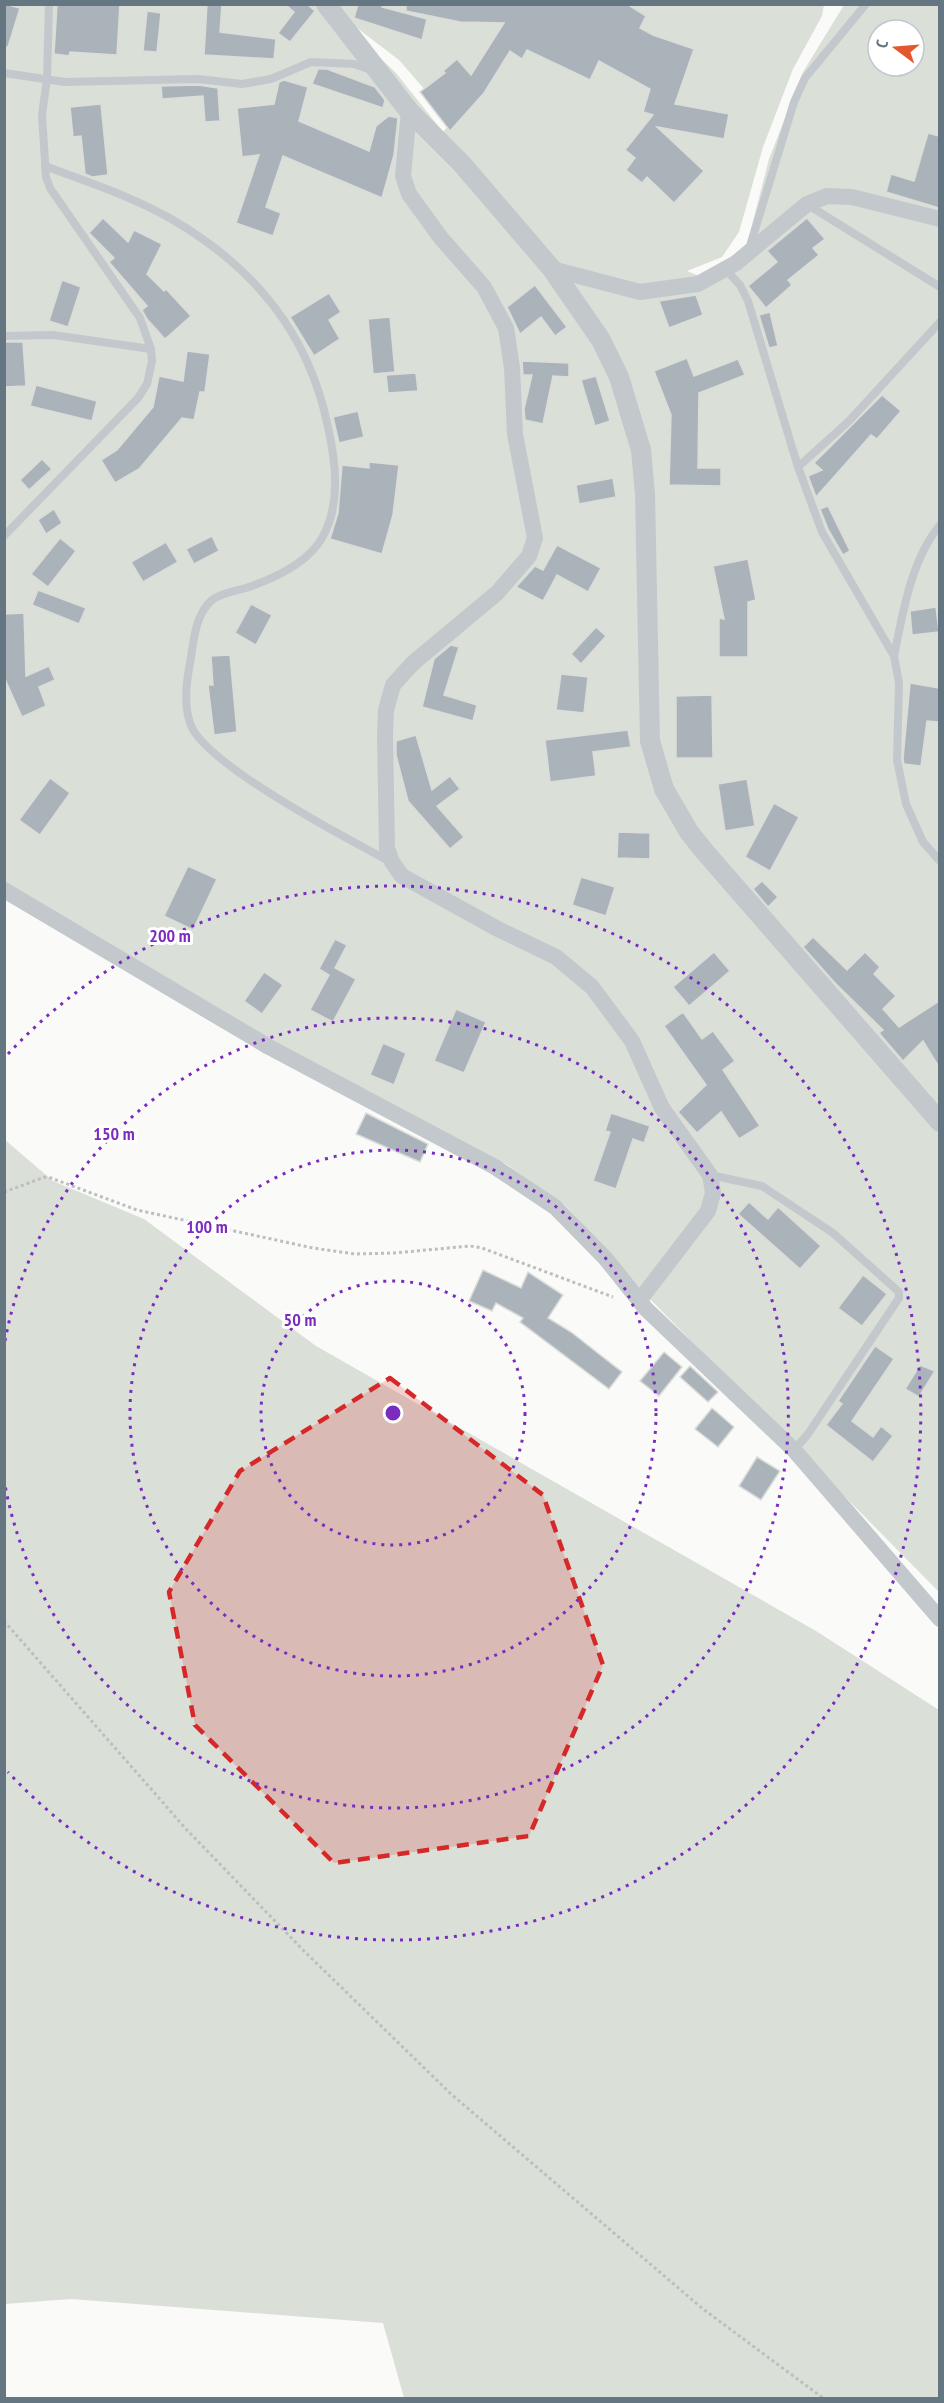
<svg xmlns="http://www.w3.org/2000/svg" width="944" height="2403" font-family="'PT Sans Narrow',sans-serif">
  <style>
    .green { fill: #dadfd7; fill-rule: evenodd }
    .building { fill: #aab3b9; stroke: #dcdcda; stroke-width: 1.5 }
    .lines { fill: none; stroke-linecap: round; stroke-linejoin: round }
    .path { stroke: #bbbfc2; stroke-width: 3; stroke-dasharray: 3 3; stroke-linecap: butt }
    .service { stroke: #c3c8cc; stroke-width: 8 }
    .minor { stroke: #c3c8cc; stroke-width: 16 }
    .tertiary { stroke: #c3c8cc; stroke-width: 20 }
    .marked { fill: #d62828; fill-opacity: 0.2; stroke: #d62828; stroke-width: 4.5; stroke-dasharray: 12 8; stroke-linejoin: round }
    .ring { fill: none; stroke: #7b2cbf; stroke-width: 3; stroke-dasharray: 3 6 }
    .centre { fill: #7b2cbf; stroke: #fff; stroke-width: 3 }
    .ring-label { font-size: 18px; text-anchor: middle; font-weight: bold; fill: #7b2cbf; stroke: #fff; stroke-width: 6; stroke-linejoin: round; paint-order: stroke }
  </style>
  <rect width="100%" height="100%" fill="#fafaf8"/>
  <g class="green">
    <path d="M5,5H325L396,73L443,132L452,121L399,60L327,5H824L822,16L793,69L763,147L739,232L722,257L687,271L707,279L745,252L769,159L803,72L844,5H939V1592L645,1294L566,1206L506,1164L409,1120L5,888ZM878,30H914V66H878Z"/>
    <path d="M4,1139L53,1181L144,1219L316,1346L816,1631L939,1710V2398H404L383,2323L71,2299L5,2304Z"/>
  </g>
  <g class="building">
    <path d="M4,4L20,8L8,47H4Z"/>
    <path d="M57,4H120L117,55L70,52L69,56L54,54Z"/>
    <path d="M207,4H222L220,32L276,39L274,59L204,55Z"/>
    <path d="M285,4H307L315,11L290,42L278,33L294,12Z"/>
    <path d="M358,4H383L382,7L427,19L422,40L354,18Z"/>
    <path d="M406,4H627L646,16L640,28L653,35L694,49L675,104L729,114L724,139L657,127L704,171L674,203L647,177L642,183L626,170L635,158L625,150L653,115L643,112L650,89L599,61L590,80L527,50L522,59L510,51L484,93L450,131L420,92L445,73L443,71L457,59L471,75L504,23L460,22L406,11Z"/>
    <path d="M147,11L161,13L157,52L143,51Z"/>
    <path d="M318,69H327L375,87L385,100L383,108L312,84Z"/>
    <path d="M284,80L308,87L299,121L369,151L376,126L389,116L398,118L394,155L382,198L283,156L266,207L281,213L273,236L236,223L259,155L242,157L237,108L274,104L279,82Z"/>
    <path d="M198,85L218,88L220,121L205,122L203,96L162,99L161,86Z"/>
    <path d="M101,104L108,175L92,177L85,174L81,136L73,137L70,107Z"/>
    <path d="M928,133L939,136V208L886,192L891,174L914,181Z"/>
    <path d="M103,218L128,242L134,230L162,244L147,274L164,291L166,289L191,316L165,339L147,319L142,310L147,306L109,262L114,258L89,233Z"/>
    <path d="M807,218L825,239L813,248L819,255L788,280L792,285L766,308L748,286L777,262L767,251Z"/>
    <path d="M62,280L81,287L68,327L49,321Z"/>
    <path d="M535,285L567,327L555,336L541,317L520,334L507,307Z"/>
    <path d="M329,293L341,312L329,320L340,339L314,356L290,317Z"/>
    <path d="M696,295L703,315L669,328L659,301Z"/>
    <path d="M770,312L778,346L769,348L759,315Z"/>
    <path d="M390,317L395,372L373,374L368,319Z"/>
    <path d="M4,342H23L26,386L4,387Z"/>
    <path d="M187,351L210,354L205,392H200L194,420L182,418L139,469L115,483L101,460L117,450L153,407L159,376L183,381Z"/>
    <path d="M687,358L694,376L738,359L745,375L699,393L698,468H721V486L669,485L671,415L654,371Z"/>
    <path d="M522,361L569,363V377L553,376L543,424L525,420L524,409L532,375H523Z"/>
    <path d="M416,373L418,391L388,393L386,375Z"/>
    <path d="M596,376L610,421L595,426L581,380Z"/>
    <path d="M36,385L97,401L92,421L30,406Z"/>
    <path d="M882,395L901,411L877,439L871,435L816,497L808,476L822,470L814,463Z"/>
    <path d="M358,411L364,437L339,443L333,417Z"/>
    <path d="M42,459L52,469L29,490L20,480Z"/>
    <path d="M369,462L399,465L393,515L382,554L330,539L338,513L342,465L369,468Z"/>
    <path d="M613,478L616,497L579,504L576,485Z"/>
    <path d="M828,506L850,551L843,555L828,529L820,509Z"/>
    <path d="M54,509L62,523L46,534L38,520Z"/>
    <path d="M212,536L219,551L194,564L186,549Z"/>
    <path d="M60,538L76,551L48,587L31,574Z"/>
    <path d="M166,542L178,562L143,582L131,562Z"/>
    <path d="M557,545L601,568L588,592L557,575L543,601L516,587L535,566L543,570Z"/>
    <path d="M748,559L756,600L748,602V657H719V618L724,619L713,566Z"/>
    <path d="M38,590L86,608L79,624L32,605Z"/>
    <path d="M251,604L272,615L256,645L235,633Z"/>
    <path d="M936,607L939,632L912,635L910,611Z"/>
    <path d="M24,613L26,676L49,666L55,680L39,687L46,706L22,717L4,677V614Z"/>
    <path d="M596,627L606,636L581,664L571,654Z"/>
    <path d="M451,645L459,647L444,695L477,705L473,721L422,707L434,659Z"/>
    <path d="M230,655L237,732L214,735L208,685H213L211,656Z"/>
    <path d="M561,674L588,677L584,713L556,710Z"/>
    <path d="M910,683L939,688V722L927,721L921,766L904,764L903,759Z"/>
    <path d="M712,695L713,758H676V696Z"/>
    <path d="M628,730L631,747L593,752L596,776L550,782L545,740Z"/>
    <path d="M416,735L432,790L450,776L460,789L437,806L464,837L450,849L408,801L396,755V741Z"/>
    <path d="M50,778L70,793L40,835L19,820Z"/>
    <path d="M747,779L755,826L725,831L718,784Z"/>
    <path d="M774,803L799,817L770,871L745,857Z"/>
    <path d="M618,832L650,833V859L617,858Z"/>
    <path d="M188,866L217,879L193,930L164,916Z"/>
    <path d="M581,877L615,887L606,916L572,905Z"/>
    <path d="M762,881L778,897L768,907L753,889Z"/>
    <path d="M813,937L847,970L865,952L880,967L874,974L896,996L883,1009L899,1027L939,1001V1067L923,1041L903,1061L879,1033L883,1030L835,983L803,947Z"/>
    <path d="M335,939L347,945L335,968L356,979L333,1022L310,1010L329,975L319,969Z"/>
    <path d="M714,952L730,971L689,1006L673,987Z"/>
    <path d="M264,972L283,985L262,1014L244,1001Z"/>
    <path d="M456,1009L486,1022L464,1073L434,1061Z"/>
    <path d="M683,1012L702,1039L713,1031L735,1061L723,1070L760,1126L739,1139L721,1112L697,1133L678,1112L706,1085L664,1026Z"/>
    <path d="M383,1043L406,1053L394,1085L370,1075Z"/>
    <path d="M366,1113L428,1144L420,1162L356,1134Z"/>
    <path d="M611,1113L650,1126L644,1143L633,1139L616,1189L593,1181L610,1132L605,1131Z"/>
    <path d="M749,1202L768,1219L778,1207L821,1246L800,1269L738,1214Z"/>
    <path d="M483,1270L521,1288L528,1272L563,1295L548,1318L571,1332L622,1372L609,1389L520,1322L523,1318L496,1303L492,1311L469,1301Z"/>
    <path d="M863,1275L887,1294L862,1326L838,1308Z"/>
    <path d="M875,1346L894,1359L852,1421L873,1437L881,1426L893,1436L873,1462L826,1425L842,1404L838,1401Z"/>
    <path d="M664,1352L682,1367L659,1396L640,1381Z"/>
    <path d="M920,1365L935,1371L919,1397L905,1389Z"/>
    <path d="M690,1366L718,1392L708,1402L680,1377Z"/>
    <path d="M712,1408L734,1427L718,1447L695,1429Z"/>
    <path d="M757,1457L780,1471L761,1500L739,1486Z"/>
  </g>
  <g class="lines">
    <g class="path">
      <path d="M4,1192L45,1177L51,1178L137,1210L313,1248L355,1254L394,1253L470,1246L482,1248L613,1297"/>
      <path d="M4,1621L186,1829L303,1950L451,2094L703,2309L823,2398"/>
    </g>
    <g class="service">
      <path d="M4,73L65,82L198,79L242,84L271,79L311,62L354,64L371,70"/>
      <path d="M45,166C87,182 134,197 173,220C255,268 309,334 328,427C336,463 341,505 322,538C307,564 273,579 246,588C235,591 221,593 212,600C196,614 194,637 191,657C187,678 183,702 190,723C202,763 351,841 391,862"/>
      <path d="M808,205L940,287"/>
      <path d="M750,246L794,102L805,78L866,4"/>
      <path d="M726,270L740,285L748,301L798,467L822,532L894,656L899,683L897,760L906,804L923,842L940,861"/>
      <path d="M4,336L53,335L151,349"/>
      <path d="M798,467L849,421L940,322"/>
      <path d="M4,536L138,398L147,384L152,361L151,349L140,318L50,188L46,177L42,115L47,79L49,4"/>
      <path d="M894,656C903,612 911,560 940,525"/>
      <path d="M710,1175L762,1186L833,1233L899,1292V1298L808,1434L794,1450"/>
    </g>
    <g class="minor">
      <path d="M409,111L403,176L409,194L441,238L484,287L506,328L512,368L515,434L535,538L529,556L497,593L413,663L393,685L386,710L385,735L387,848L392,862L402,876L496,928L556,957L592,987L632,1041L662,1108L710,1175L713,1193L708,1211L639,1301"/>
      <path d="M552,269L640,292L698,284L736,263L807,204L827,196L852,197L940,219"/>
      <path d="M4,890L269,1047L495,1167L555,1207L606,1259L646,1309L794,1450L940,1619"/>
    </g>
    <path class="tertiary" d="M326,4L409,111L462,164L552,269L601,340L619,377L641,450L645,494L650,741L664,789L689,832L705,852L940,1122"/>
  </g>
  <path class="marked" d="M390,1378L543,1495L603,1665L529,1836L334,1863L195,1725L169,1592L240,1471Z"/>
  <g class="ring">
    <circle cx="393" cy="1413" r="132"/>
    <circle cx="393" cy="1413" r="263"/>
    <path d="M5 1341A395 395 0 1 1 5 1485"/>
    <path d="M8 1054A527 527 0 1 1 8 1772"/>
  </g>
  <circle cx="393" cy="1413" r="9" class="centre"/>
  <g class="ring-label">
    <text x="170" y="942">200 m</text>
    <text x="114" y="1140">150 m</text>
    <text x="207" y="1233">100 m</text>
    <text x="300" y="1326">50 m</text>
  </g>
  <rect width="944" height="2403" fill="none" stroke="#657683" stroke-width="12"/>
  <g transform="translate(896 48) rotate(286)"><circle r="28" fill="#ffffff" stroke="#c1c8cd" stroke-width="1.5"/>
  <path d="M0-4.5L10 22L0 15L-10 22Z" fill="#e4572e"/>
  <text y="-9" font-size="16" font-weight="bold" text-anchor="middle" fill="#657683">С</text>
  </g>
</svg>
